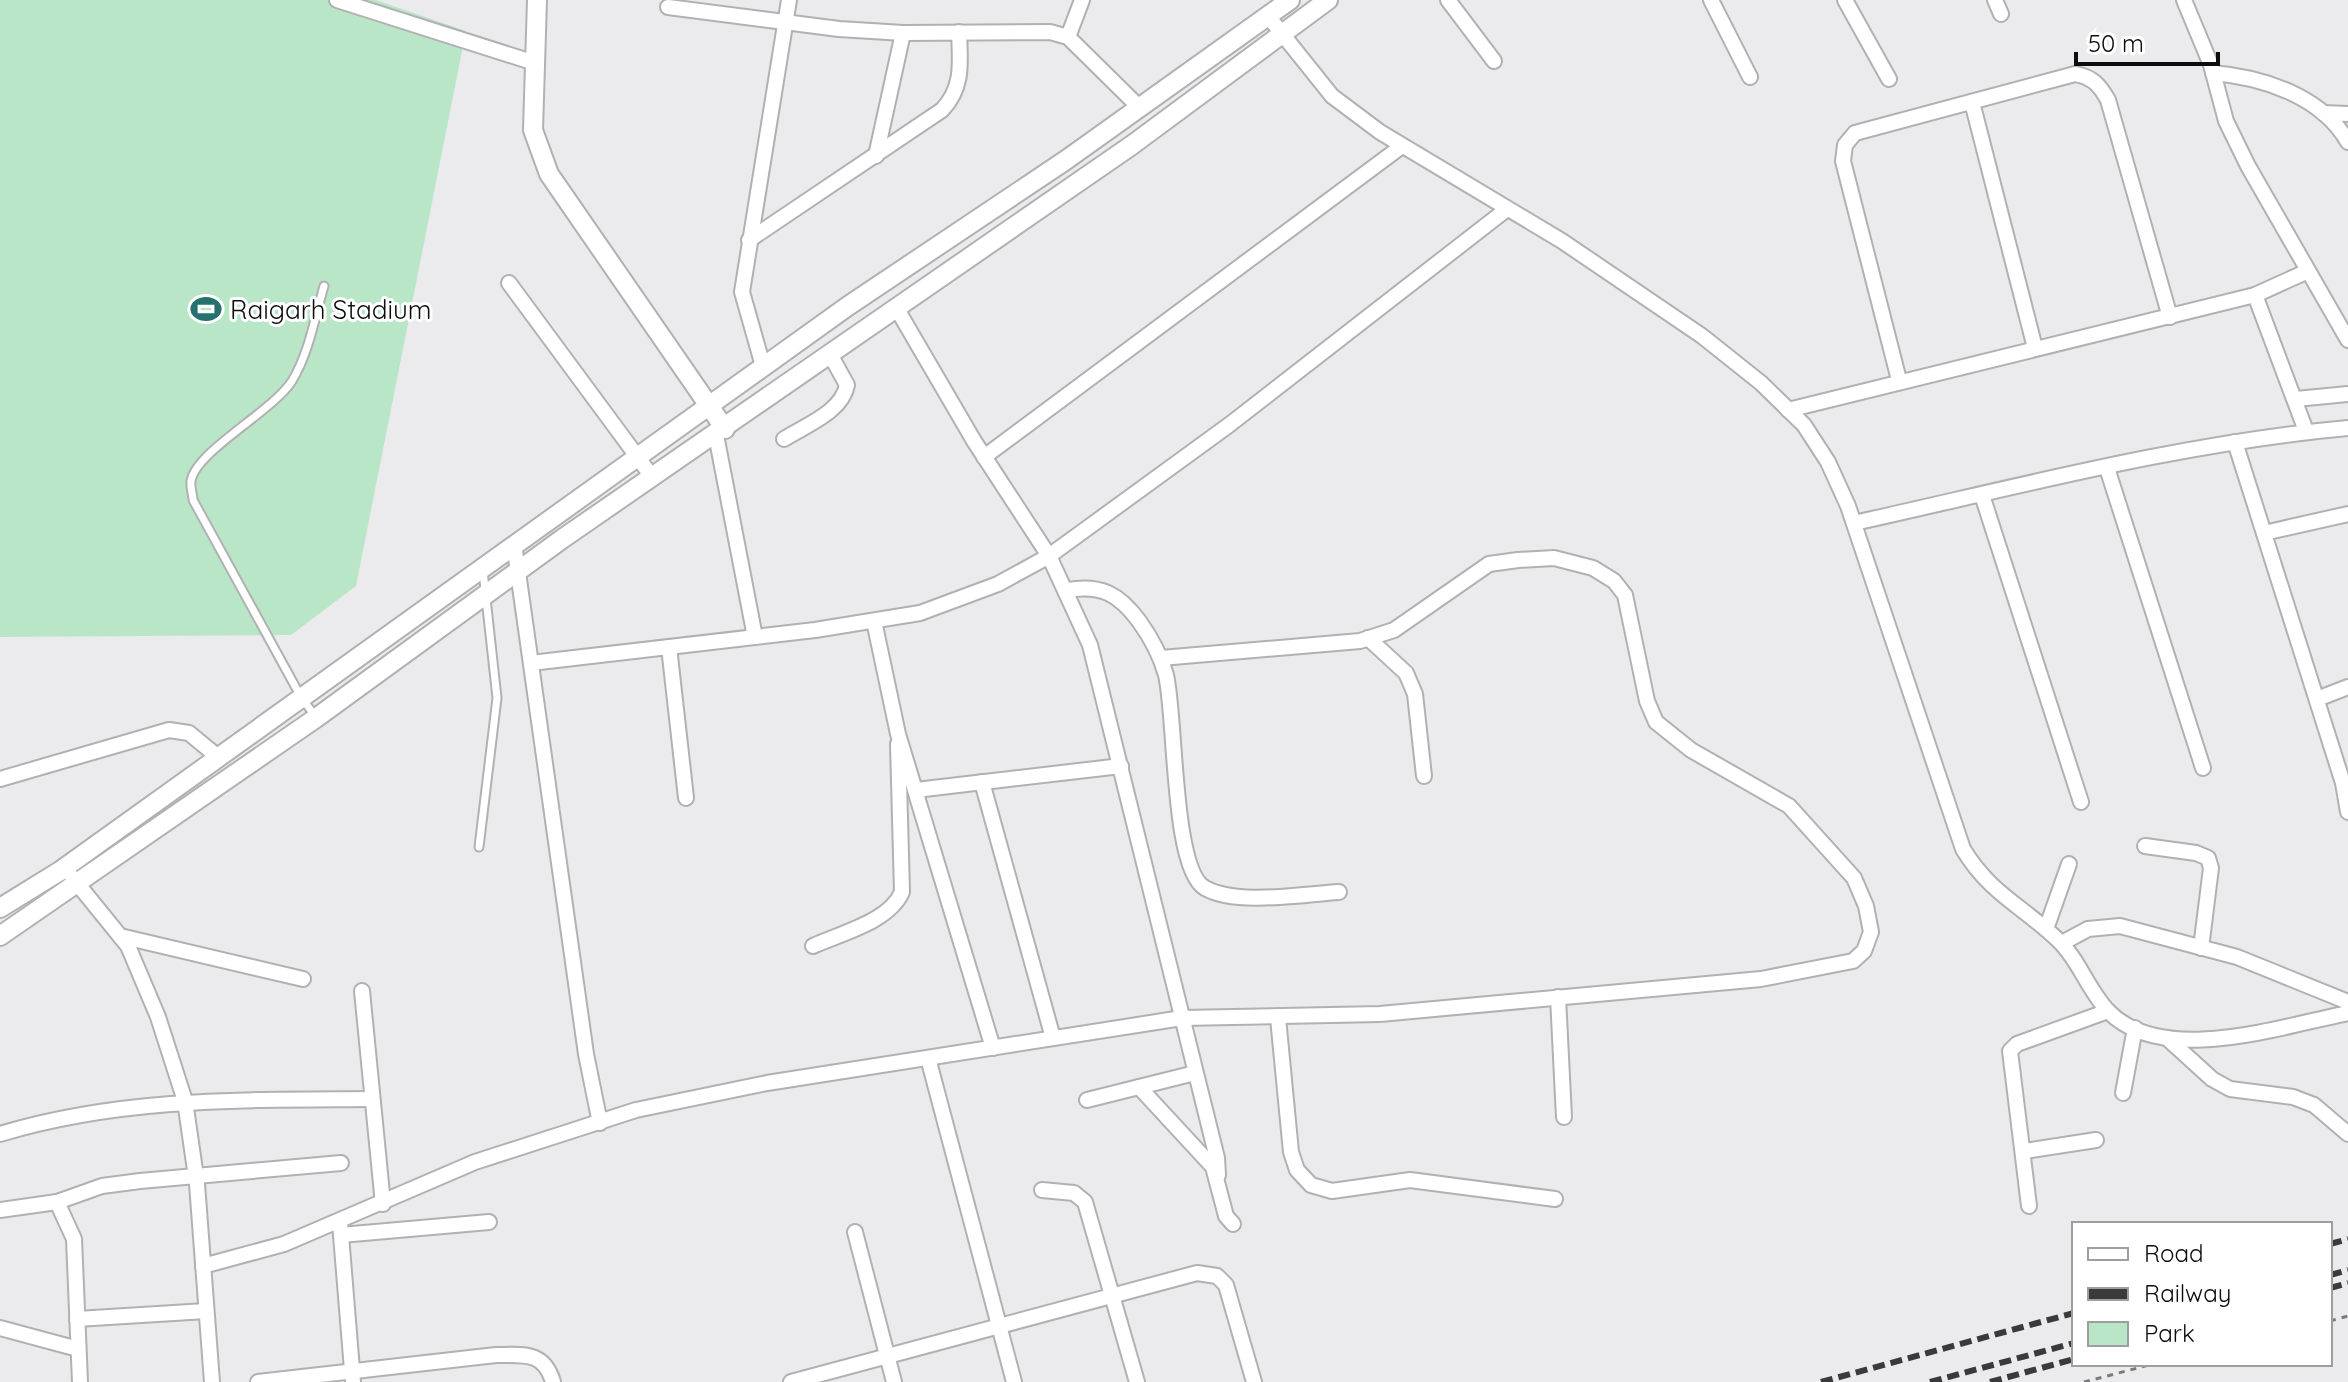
<svg xmlns="http://www.w3.org/2000/svg" width="2348" height="1382" font-family="Quicksand,sans-serif">
  <style>
    .green { fill: #bae6c8 }
    .lines { fill: none; stroke-linecap: round; stroke-linejoin: round }
    .service-casing { stroke: #b1b1b3; stroke-width: 11 }
    .minor-casing { stroke: #b1b1b3; stroke-width: 18 }
    .tertiary-casing { stroke: #b1b1b3; stroke-width: 22 }
    .path { stroke: #7b7b7d; stroke-width: 3; stroke-dasharray: 6 6; stroke-linecap: butt }
    .service { stroke: #fff; stroke-width: 7 }
    .minor { stroke: #fff; stroke-width: 14 }
    .tertiary { stroke: #fff; stroke-width: 18 }
    .rail { stroke: #3a3a3c; stroke-width: 6; stroke-dasharray: 12 6; stroke-linecap: butt }
    .labels { text-anchor: middle; dominant-baseline: central; stroke-width: 6; stroke-linejoin: round; paint-order: stroke }
    .poi-label { font-size: 26px; fill: #0d0d0e; stroke: #fff; text-anchor: start }
  </style>
  <rect width="100%" height="100%" fill="#ebebee"/>
  <path class="green" d="M0,0H376L466,31L356,586L291,635L0,637Z"/>
  <g class="lines">
    <g class="service-casing">
      <g id="service">
        <path d="M315,716L301,697L193,500C193,495 190,487 191,481C196,451 272,412 292,381C309,353 315,317 324,286"/>
        <path d="M479,847L497,698L483,571"/>
      </g>
    </g>
    <g class="minor-casing">
      <g id="minor">
        <path d="M337,0L535,63"/>
        <path d="M1448,0L1494,61"/>
        <path d="M1711,0L1750,77"/>
        <path d="M1845,0L1889,79"/>
        <path d="M1995,0L2001,14"/>
        <path d="M2184,0L2211,65L2226,121L2248,166L2348,340"/>
        <path d="M668,7L839,29L903,33L1050,32L1068,37L1139,107"/>
        <path d="M1268,16L1332,96L1380,132L1562,241L1702,336L1761,383L1804,425L1828,462L1848,506L1963,849C1991,895 2023,906 2059,941C2079,960 2088,990 2108,1011C2162,1067 2282,1026 2348,1013"/>
        <path d="M1068,37L1082,0"/>
        <path d="M2213,73C2262,77 2322,96 2348,142"/>
        <path d="M1972,102L2035,348"/>
        <path d="M2323,113L2348,114"/>
        <path d="M876,156L903,33"/>
        <path d="M749,240L942,110C964,87 960,62 959,32"/>
        <path d="M509,283L653,478"/>
        <path d="M2255,295L2306,431"/>
        <path d="M897,309L974,441L1049,556L1090,645L1217,1158L1218,1175"/>
        <path d="M763,366L742,292L789,0"/>
        <path d="M1899,380L1843,161L1845,145L1855,133L2075,74C2092,77 2099,84 2108,100L2170,317"/>
        <path d="M2296,399L2348,394"/>
        <path d="M1788,410L2255,295L2308,271"/>
        <path d="M716,435L755,637"/>
        <path d="M784,439C806,425 842,412 847,385L831,356"/>
        <path d="M2235,442L2343,783L2348,812"/>
        <path d="M984,457L1402,146"/>
        <path d="M2107,468L2203,768"/>
        <path d="M1982,495L2081,802"/>
        <path d="M1854,523C2017,487 2181,443 2348,428"/>
        <path d="M2264,533L2348,514"/>
        <path d="M514,544L586,1054L600,1123"/>
        <path d="M1067,590C1101,584 1119,594 1139,621C1152,639 1160,654 1166,675C1176,717 1172,870 1205,888C1237,906 1303,894 1339,892"/>
        <path d="M874,621L898,734L993,1048"/>
        <path d="M1368,638L1406,673L1415,694L1424,776"/>
        <path d="M669,647L686,798"/>
        <path d="M531,663L815,630L920,613L998,584L1049,556L1229,425L1507,209"/>
        <path d="M2317,699L2348,687"/>
        <path d="M0,779L169,730L189,733L218,757"/>
        <path d="M982,782L1053,1038"/>
        <path d="M916,790L1121,766"/>
        <path d="M2145,846L2196,853L2208,858L2211,868L2201,948"/>
        <path d="M72,877L128,946L158,1017L185,1101L197,1184L212,1382"/>
        <path d="M2046,929L2069,864"/>
        <path d="M120,936L303,979"/>
        <path d="M2062,943L2088,929L2120,926L2237,957L2348,1002"/>
        <path d="M813,946C841,933 889,922 902,892L898,744"/>
        <path d="M362,991L383,1204"/>
        <path d="M1558,997L1564,1117"/>
        <path d="M1278,1018L1291,1152L1297,1170L1311,1185L1332,1191L1410,1180L1555,1199"/>
        <path d="M2167,1038L2212,1079L2230,1089L2293,1097L2314,1105L2348,1134"/>
        <path d="M928,1058L1014,1382"/>
        <path d="M1139,1087L1213,1167L1226,1216L1233,1224"/>
        <path d="M2123,1093L2135,1028"/>
        <path d="M1087,1100L1195,1073"/>
        <path d="M0,1134C122,1097 246,1100 372,1099"/>
        <path d="M2025,1151L2096,1140"/>
        <path d="M1042,1190L1074,1193L1085,1202L1137,1382"/>
        <path d="M57,1202L74,1239L80,1382"/>
        <path d="M2029,1206L2010,1051L2017,1044L2108,1011"/>
        <path d="M0,1210L57,1202L102,1186L140,1181L341,1163"/>
        <path d="M340,1223L353,1382"/>
        <path d="M855,1232L894,1382"/>
        <path d="M341,1235L489,1222"/>
        <path d="M203,1266L284,1244L475,1162L636,1110L767,1083L1182,1018L1380,1014L1761,979L1853,961L1864,951L1871,932L1866,906L1854,878L1789,806L1691,750L1656,722L1647,701L1625,595L1614,581L1593,568L1554,558L1518,560L1489,564L1394,630L1360,641L1161,658"/>
        <path d="M77,1319L206,1311"/>
        <path d="M0,1328L78,1349"/>
        <path d="M258,1382L496,1355C524,1355 544,1351 553,1382"/>
        <path d="M791,1382L1197,1273L1217,1276L1226,1285L1254,1382"/>
      </g>
    </g>
    <g class="tertiary-casing">
      <g id="tertiary">
        <path d="M537,0L533,130L549,174L725,429"/>
        <path d="M0,908L60,871L848,306L1066,160L1290,0"/>
        <path d="M0,936L316,718L562,539L1132,145L1328,0"/>
      </g>
    </g>
    <g class="path">
      <path d="M2330,1321L2348,1316"/>
      <path d="M2084,1382L2153,1364"/>
    </g>
    <use href="#service" class="service"/>
    <use href="#minor" class="minor"/>
    <use href="#tertiary" class="tertiary"/>
    <g class="rail">
      <path d="M2330,1244L2348,1239"/>
      <path d="M2330,1275L2348,1270"/>
      <path d="M2330,1288L2348,1283"/>
      <path d="M1821,1382L2074,1313"/>
      <path d="M1930,1382L2074,1343"/>
      <path d="M1990,1382L2074,1359"/>
    </g>
  </g>
  <defs>
    <g id="stadium-bare" transform="scale(2.4)"><path d="M0-5a6.5 5 0 1 0 0 10a6.5 5 0 1 0 0-10ZM-3.5-1.8h7v3.6h-7Z" fill="#26706e" stroke="#fff" stroke-width="2.5" paint-order="stroke"/></g>
  </defs>
  <g fill-rule="evenodd">
    <use href="#stadium-bare" x="206" y="309"/>
  </g>
  <g class="labels">
    <g class="poi-label">
      <text x="230" y="309">Raigarh Stadium</text>
    </g>
  </g>
  <rect x="2072" y="1222" width="260" height="144" fill="#ffffff" stroke="#9e9e9f" stroke-width="2"/>
  <rect x="2088" y="1248" width="40" height="12" fill="#ffffff" stroke="#9e9e9f" stroke-width="2"/>
  <text x="2144" y="1262" font-size="24" fill="#0d0d0e">Road</text>
  <rect x="2088" y="1288" width="40" height="12" fill="#3a3a3c" stroke="#9e9e9f" stroke-width="2"/>
  <text x="2144" y="1302" font-size="24" fill="#0d0d0e">Railway</text>
  <rect x="2088" y="1322" width="40" height="24" fill="#bae6c8" stroke="#9e9e9f" stroke-width="2"/>
  <text x="2144" y="1342" font-size="24" fill="#0d0d0e">Park</text>
  <path d="M2076 52v12h142v-12" fill="none" stroke="#0d0d0e" stroke-width="4"/>
  <text x="2088" y="52" font-size="24" fill="#0d0d0e" stroke="#ffffff" stroke-width="6" paint-order="stroke">50 m</text>
</svg>
